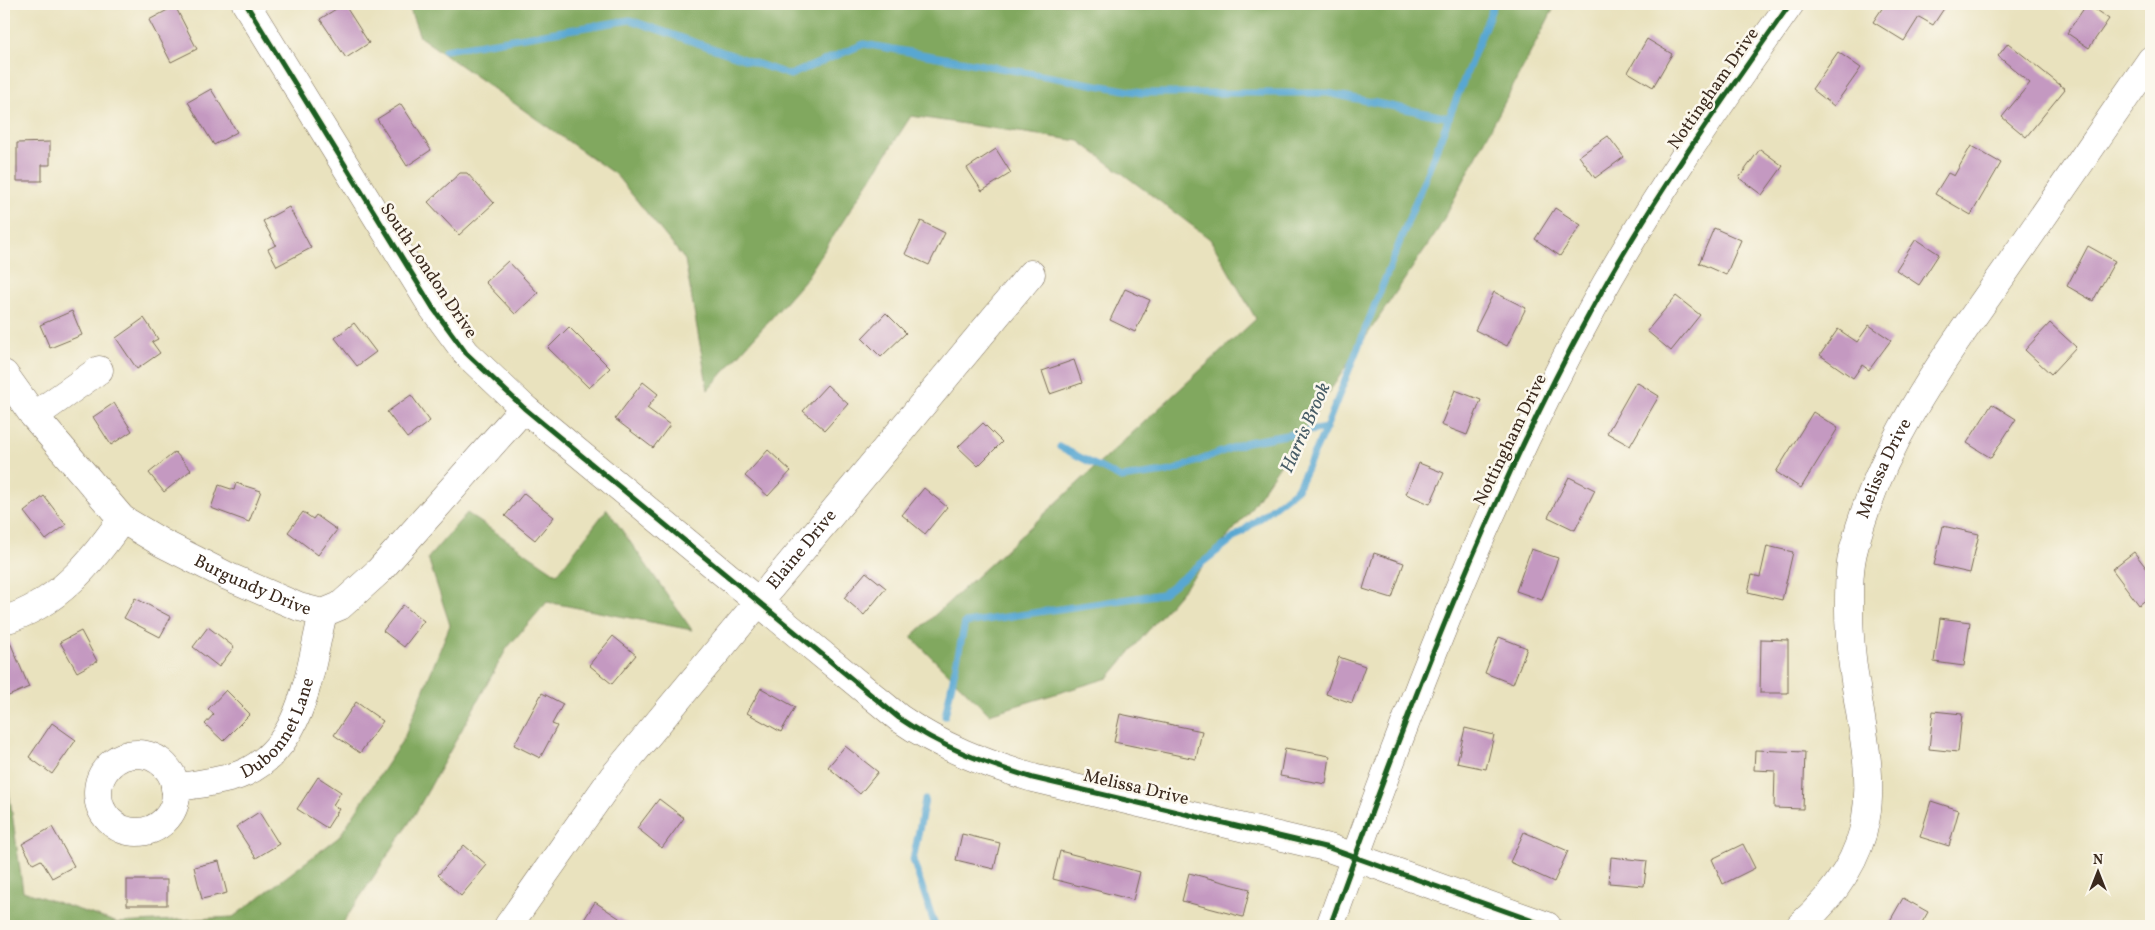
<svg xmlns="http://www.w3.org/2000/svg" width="2155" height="930" font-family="Vollkorn,serif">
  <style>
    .forest { fill: #81a85e; stroke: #5e693e }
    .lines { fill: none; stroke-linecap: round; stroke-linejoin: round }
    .stream { stroke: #58a7d2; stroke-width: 7 }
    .building { fill: #c499c1 }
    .minor-casing { stroke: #786a56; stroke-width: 29 }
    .minor { stroke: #fff; stroke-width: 28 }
    .cycleway-casing { stroke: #fbf7ec; stroke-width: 8 }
    .cycleway { stroke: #1b5e20; stroke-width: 5 }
    .labels { text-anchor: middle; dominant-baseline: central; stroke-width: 5; stroke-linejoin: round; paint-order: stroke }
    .street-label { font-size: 18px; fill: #3b2a1e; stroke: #fbf7ec }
    .water-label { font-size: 19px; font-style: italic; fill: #475c66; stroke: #fbf7ec }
  </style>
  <rect width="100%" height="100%" fill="#fbf7ec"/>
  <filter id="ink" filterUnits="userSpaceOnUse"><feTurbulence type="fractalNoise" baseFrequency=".02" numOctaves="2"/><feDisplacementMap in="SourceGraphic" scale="10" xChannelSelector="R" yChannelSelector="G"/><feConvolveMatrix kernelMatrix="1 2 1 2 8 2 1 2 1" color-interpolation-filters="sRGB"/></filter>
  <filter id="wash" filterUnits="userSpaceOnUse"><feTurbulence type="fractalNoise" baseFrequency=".0096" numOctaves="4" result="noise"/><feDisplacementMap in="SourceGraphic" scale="20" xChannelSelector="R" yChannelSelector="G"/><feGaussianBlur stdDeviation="1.12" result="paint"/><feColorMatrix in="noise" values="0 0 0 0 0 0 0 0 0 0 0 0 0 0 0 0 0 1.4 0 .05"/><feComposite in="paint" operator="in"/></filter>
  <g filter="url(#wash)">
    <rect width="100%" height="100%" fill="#e9e2be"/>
    <g class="forest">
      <path d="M408,4H1556L1439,228L1247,514L1108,678L989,714L911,637L1256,319L1210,239L1079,141L911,116L805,280L708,390L685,260L616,175L420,37Z"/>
      <path d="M607,509L692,630L547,602L507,648L415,814L341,926H4V756L23,891L118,923L233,917L339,837L404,738L450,625L428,558L467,513L557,574Z"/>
    </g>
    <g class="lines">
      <g class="stream">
        <path d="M445,50L630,20L790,75L864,44L1142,93H1328L1449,118"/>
        <path d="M1060,447L1121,478L1172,471L1247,442L1326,428"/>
        <path d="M945,716L965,623L1162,594L1297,489L1326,428L1494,4"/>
        <path d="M925,800L913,860L935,926"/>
      </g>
    </g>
    <g id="blocks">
      <g class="building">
        <path d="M344,4L369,43L346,58L320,19Z"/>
        <path d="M1885,4H1947L1933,25L1919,17L1904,41L1873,22Z"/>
        <path d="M2087,4L2109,19L2089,48L2067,33Z"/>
        <path d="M175,6L197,49L171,62L149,20Z"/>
        <path d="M1647,39L1672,54L1653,87L1628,72Z"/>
        <path d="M2008,43L2065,89L2026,137L2002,117L2030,83L1998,56Z"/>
        <path d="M1838,52L1861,68L1834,106L1812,89Z"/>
        <path d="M211,89L237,132L214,145L188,102Z"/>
        <path d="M401,104L431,150L407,166L377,119Z"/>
        <path d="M1608,136L1624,157L1595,178L1579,156Z"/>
        <path d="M50,142V165H42V181H17V143Z"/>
        <path d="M1971,146L2001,163L1971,215L1935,194L1948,173L1954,176Z"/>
        <path d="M996,149L1011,173L982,191L967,168Z"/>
        <path d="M1760,149L1783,166L1762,195L1739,178Z"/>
        <path d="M460,173H467L494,203L459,235L428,202Z"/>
        <path d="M289,207L311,248L277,266L268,249L276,245L263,221Z"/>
        <path d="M1555,208L1581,225L1560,256L1535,239Z"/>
        <path d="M921,221L945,233L929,265L905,254Z"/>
        <path d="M1714,228L1741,240L1726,275L1699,263Z"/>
        <path d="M1916,239L1939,254L1919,285L1896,270Z"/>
        <path d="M2088,246L2115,261L2093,301L2067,286Z"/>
        <path d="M508,261L538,293L515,314L485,282Z"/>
        <path d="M1125,289L1150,300L1135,332L1110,320Z"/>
        <path d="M1494,292L1526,308L1507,346L1475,330Z"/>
        <path d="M1676,296L1700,315L1671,351L1647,331Z"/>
        <path d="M72,311L82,335L50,348L40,325Z"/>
        <path d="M886,313L906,333L881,357L862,338Z"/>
        <path d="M144,318L158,339L152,342L160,353L137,369L116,338Z"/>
        <path d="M354,323L376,352L357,366L335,338Z"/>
        <path d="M2050,323L2076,347L2051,374L2025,350Z"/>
        <path d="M1869,325L1891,340L1869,370L1862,365L1853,378L1820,355L1838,329L1857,342Z"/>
        <path d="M569,327L610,368L589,388L548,348Z"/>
        <path d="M1074,360L1082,383L1050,394L1042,371Z"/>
        <path d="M643,382L658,394L647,408L670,425L653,448L615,419Z"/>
        <path d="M1636,382L1659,396L1630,446L1607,433Z"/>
        <path d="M827,385L848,404L825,430L803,411Z"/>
        <path d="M1455,390L1481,400L1467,435L1441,425Z"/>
        <path d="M411,395L430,421L407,438L387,412Z"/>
        <path d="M114,403L132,431L111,445L93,417Z"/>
        <path d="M1992,404L2016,419L1991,458L1967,443Z"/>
        <path d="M1813,412L1838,428L1801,488L1776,472Z"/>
        <path d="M983,423L1002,442L978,466L958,447Z"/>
        <path d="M768,450L791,471L768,496L745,476Z"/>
        <path d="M175,452L191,470L164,492L149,473Z"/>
        <path d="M1419,463L1444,473L1430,504L1406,494Z"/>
        <path d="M1569,477L1595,490L1575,530L1548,517Z"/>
        <path d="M236,483L261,491L249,522L211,508L219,485L234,490Z"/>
        <path d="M924,488L947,507L925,534L902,515Z"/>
        <path d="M524,493L554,517L535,540L505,516Z"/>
        <path d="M44,496L66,525L46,540L24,512Z"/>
        <path d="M303,512L313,519L316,515L337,530L318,555L288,532Z"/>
        <path d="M1943,526L1979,534L1970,573L1934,565Z"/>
        <path d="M1767,546L1793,552L1782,600L1748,592L1752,575L1760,577Z"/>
        <path d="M1531,549L1558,558L1542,600L1516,591Z"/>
        <path d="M2134,552L2151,574V596L2139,605L2112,569Z"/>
        <path d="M1374,553L1404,563L1392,598L1363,589Z"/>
        <path d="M866,572L886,588L864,615L844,598Z"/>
        <path d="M135,598L171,617L160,637L124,618Z"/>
        <path d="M403,605L424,621L404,647L383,631Z"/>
        <path d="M1940,618L1970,622L1964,666L1934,662Z"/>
        <path d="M208,627L234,647L219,667L193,647Z"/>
        <path d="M81,631L97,661L77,672L60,642Z"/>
        <path d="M4,635H7L29,687L4,698Z"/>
        <path d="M613,636L636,655L612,684L589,665Z"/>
        <path d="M1499,637L1527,648L1513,684L1485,673Z"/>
        <path d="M1761,639L1788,640V693H1760Z"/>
        <path d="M1339,657L1365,666L1352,703L1326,694Z"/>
        <path d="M761,688L795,707L781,732L747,713Z"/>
        <path d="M226,690L250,714L223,741L205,724L214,714L208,709Z"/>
        <path d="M542,693L563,704L552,724L557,726L540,758L514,745Z"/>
        <path d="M356,702L383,721L360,753L334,735Z"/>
        <path d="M1933,711L1962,714L1958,752L1929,749Z"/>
        <path d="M1120,714L1202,731L1196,759L1114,742Z"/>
        <path d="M52,723L76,740L52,774L29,757Z"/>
        <path d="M1465,728L1494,735L1486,769L1457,763Z"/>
        <path d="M845,746L878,772L860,794L828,767Z"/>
        <path d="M1285,748L1330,756L1326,784L1280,776Z"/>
        <path d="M1755,750L1805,752L1803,809L1774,808L1775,771L1754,770Z"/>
        <path d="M318,777L341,792L333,805L339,809L327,828L297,809Z"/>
        <path d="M659,799L684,818L662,848L637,828Z"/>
        <path d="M1931,801L1959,810L1949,846L1920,837Z"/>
        <path d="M259,812L279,844L256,858L236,827Z"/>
        <path d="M52,827L74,866L52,878L41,860L33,864L22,844Z"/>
        <path d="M1524,832L1568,851L1554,882L1510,862Z"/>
        <path d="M962,834L1000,843L994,869L956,860Z"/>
        <path d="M1743,844L1755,868L1723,884L1712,859Z"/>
        <path d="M464,845L487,865L461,896L438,875Z"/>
        <path d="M1060,851L1140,872L1133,900L1053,879Z"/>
        <path d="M1611,857L1647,861L1644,886L1609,883Z"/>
        <path d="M219,861L227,893L202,899L194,867Z"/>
        <path d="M1189,873L1250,889L1243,917L1182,901Z"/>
        <rect x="127" y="880" width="40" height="25"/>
        <path d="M1903,898L1928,912L1920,926H1887Z"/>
        <path d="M595,902L631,926H580Z"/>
      </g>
    </g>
  </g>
  <g filter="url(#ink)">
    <use href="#blocks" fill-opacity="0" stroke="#786a56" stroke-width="1"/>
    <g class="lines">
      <g class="minor-casing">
        <g id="minor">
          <path d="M246,4L433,308L466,353L524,408L899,718C941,747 984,763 1033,778L1329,848L1547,926"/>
          <path id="s1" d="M4,374L34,416L122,519L162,543L227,576L299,607L323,613L340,606L379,571L524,408"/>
          <path d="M34,416L99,370"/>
          <path d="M4,620C56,606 93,561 122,519"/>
          <circle cx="137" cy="793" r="39"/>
          <path id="s2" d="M175,788C196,784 219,782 239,775C304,750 309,670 323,613"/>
          <path id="s3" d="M508,926L613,777L1031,274"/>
          <path d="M1330,926C1406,716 1484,506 1592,309C1650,202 1720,103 1790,4"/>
          <path id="s4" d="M1800,926C1917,821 1848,736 1849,606C1849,587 1849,566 1854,548C1880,444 1945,357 2006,270C2055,200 2103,130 2151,60"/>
        </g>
      </g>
      <use href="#minor" class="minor"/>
      <g class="cycleway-casing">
        <g id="cycleway">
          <path d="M246,4L433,308L466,353L524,408L899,718C941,747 984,763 1033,778L1329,848L1547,926"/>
          <path d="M1330,926C1406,716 1484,506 1592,309C1650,202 1720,103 1790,4"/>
        </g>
      </g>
      <use href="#cycleway" class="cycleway"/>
    </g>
  </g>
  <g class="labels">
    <g class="street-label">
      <text transform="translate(1714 89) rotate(-55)">Nottingham Drive</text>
      <text transform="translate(428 271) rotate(56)">South London Drive</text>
      <text transform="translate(1511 440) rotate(-64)">Nottingham Drive</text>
      <text stroke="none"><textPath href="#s4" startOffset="486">Melissa Drive</textPath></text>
      <text stroke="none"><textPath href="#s3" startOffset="478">Elaine Drive</textPath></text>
      <text stroke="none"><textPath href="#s1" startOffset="334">Burgundy Drive</textPath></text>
      <text stroke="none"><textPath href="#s2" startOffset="129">Dubonnet Lane</textPath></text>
      <text transform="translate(1136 788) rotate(13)">Melissa Drive</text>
    </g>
    <g class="water-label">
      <text transform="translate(1306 428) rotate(-66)">Harris Brook</text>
    </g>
  </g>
  <rect width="2155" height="930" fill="none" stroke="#fbf7ec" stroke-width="20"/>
  <g transform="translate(2098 872)" stroke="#fbf7ec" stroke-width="4" paint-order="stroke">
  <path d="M0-4L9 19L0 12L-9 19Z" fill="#3b2a1e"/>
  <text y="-8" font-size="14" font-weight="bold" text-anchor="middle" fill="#3b2a1e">N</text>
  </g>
</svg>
